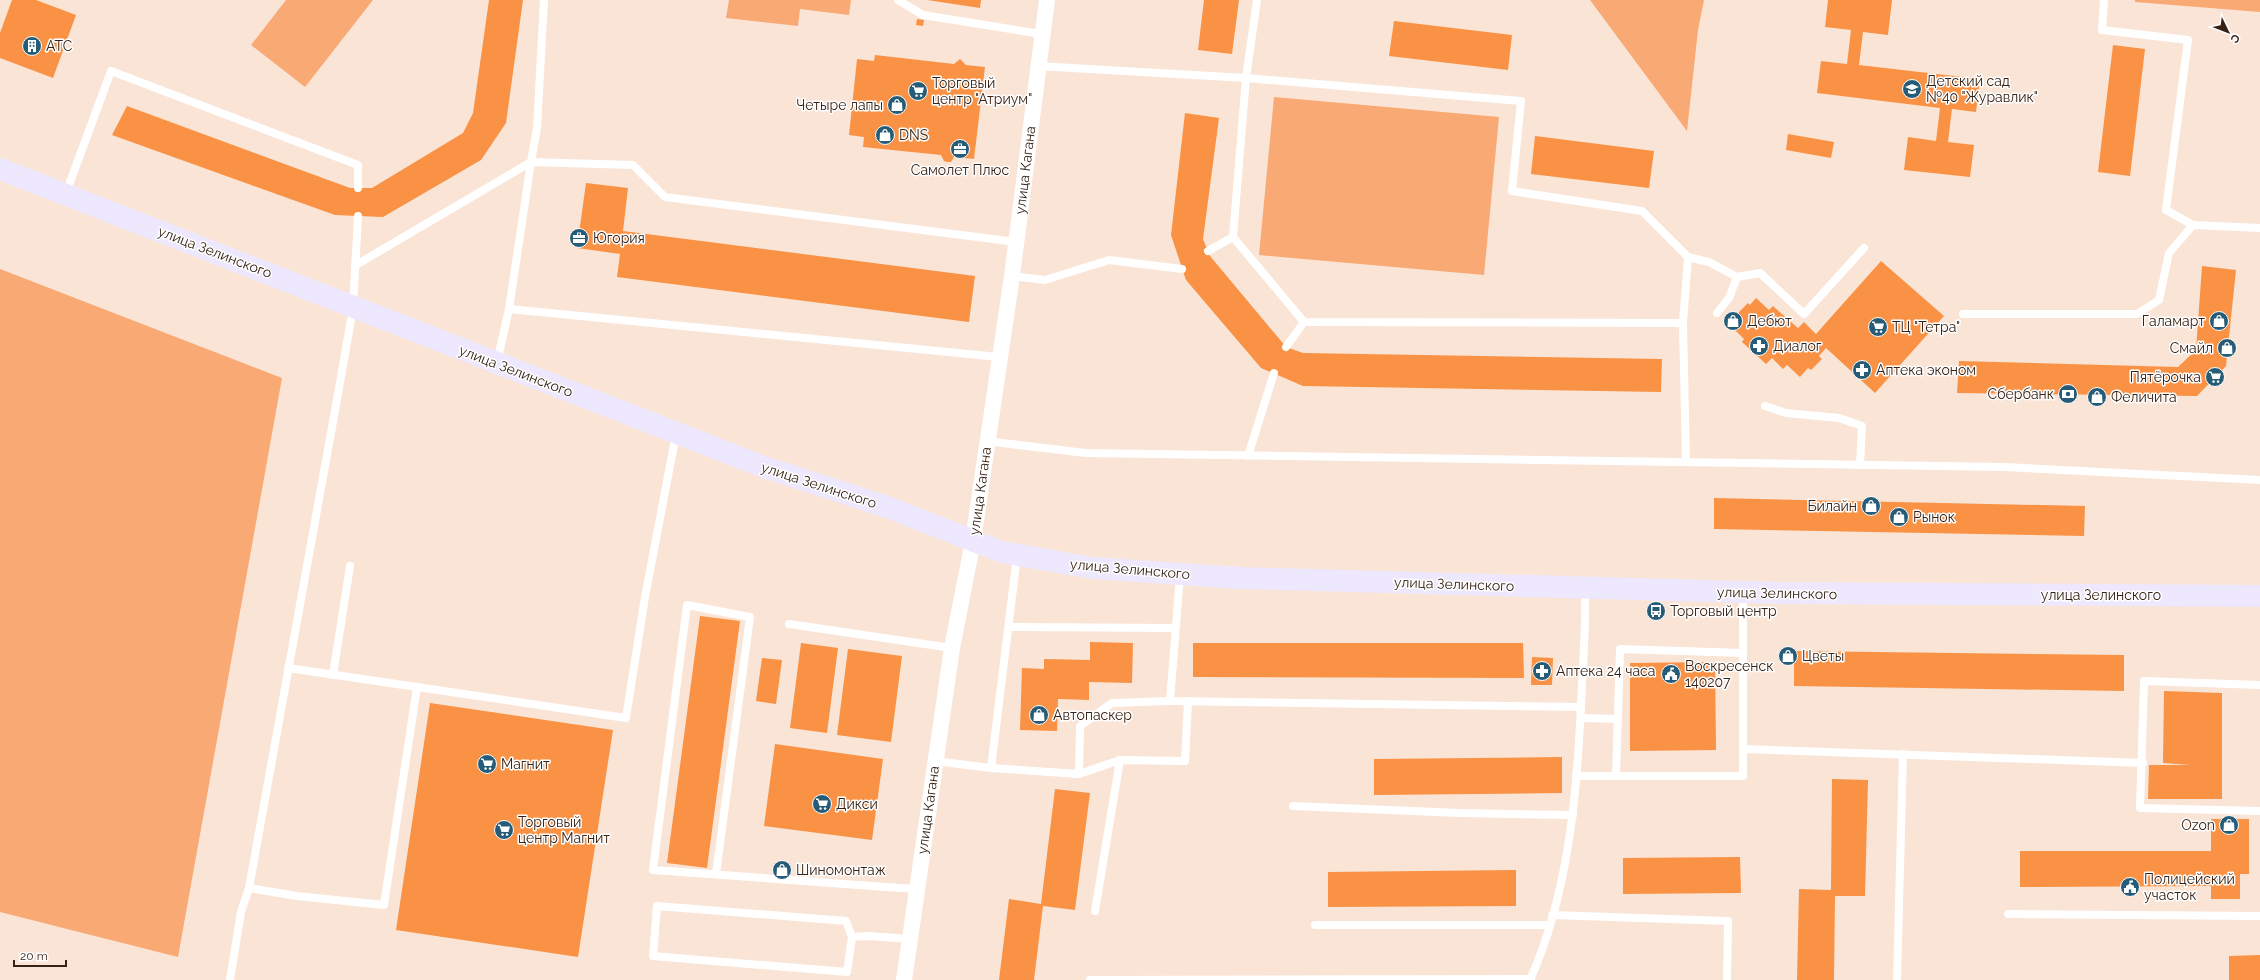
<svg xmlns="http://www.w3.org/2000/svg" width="2260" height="980" font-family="Raleway,sans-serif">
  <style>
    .green { fill: #f9a973 }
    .building { fill: #f99244 }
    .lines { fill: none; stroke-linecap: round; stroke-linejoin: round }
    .lane { stroke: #fff; stroke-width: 8 }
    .street { stroke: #fff; stroke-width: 16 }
    .secondary { stroke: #ede8fd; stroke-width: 22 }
    .labels { text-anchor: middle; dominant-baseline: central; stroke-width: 3; stroke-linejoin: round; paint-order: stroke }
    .poi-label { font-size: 14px; fill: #362114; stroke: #fff; text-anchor: start }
    .street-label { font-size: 14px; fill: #362114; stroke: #fff }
  </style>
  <rect width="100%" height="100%" fill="#fae4d6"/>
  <g class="green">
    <path d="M286,0H373L305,87L251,45Z"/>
    <path d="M729,0H851L849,15L800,9L798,26L726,18Z"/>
    <path d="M1590,0H1704L1698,30L1687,131Z"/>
    <path d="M2135,0H2260V12L2135,2Z"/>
    <path d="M1274,97L1499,117L1484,275L1259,255Z"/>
    <path d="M0,269L282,378L178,957L0,912Z"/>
  </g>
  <g class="building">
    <path d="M12,0H36L76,15L53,78L0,58V33Z"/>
    <path d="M489,0H523L506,123L481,160L383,217L335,215L112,135L127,106L350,188H372L463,133L473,113Z"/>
    <path d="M927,0H981L980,8Z"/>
    <path d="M1204,0H1239L1232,54L1198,50Z"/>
    <path d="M1828,0H1892L1888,35L1863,32L1859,65L1980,79L1976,112L1952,109L1948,142L1974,145L1970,177L1904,170L1908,137L1936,141L1940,108L1817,93L1821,61L1847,64L1851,30L1825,27Z"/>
    <path d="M917,19L924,20L923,26L916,25Z"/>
    <path d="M1394,21L1512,35L1508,70L1389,56Z"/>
    <path d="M2113,45L2145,49L2130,176L2098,172Z"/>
    <path d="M875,55L954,64L960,59L966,65L985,67L974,159L954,157L951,162H947L944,161L941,155L863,147L864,137L849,135L857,59L874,61Z"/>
    <path d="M1185,113L1219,118L1203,239L1208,251L1210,256L1286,347L1303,353L1662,359L1661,392L1303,386L1261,368L1186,280L1171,235Z"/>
    <path d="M1788,134L1834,142L1831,158L1786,150Z"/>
    <path d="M1535,136L1654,151L1649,188L1531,174Z"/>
    <path d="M586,183L628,188L623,231L975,276L969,322L617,277L620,254L577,248Z"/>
    <path d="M1881,261L1944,316L1875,393L1826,348L1819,356L1822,359L1811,370L1808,368L1800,377L1787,365L1783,369L1772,358L1766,364L1742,342L1744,339L1731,326L1739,318L1736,315L1748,303L1750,305L1756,298L1769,310L1773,306L1798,328L1804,322L1816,334Z"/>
    <path d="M2202,266L2236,270L2226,366L2197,396L1957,393L1959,361L2178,367L2196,350Z"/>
    <path d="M1714,498L2085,506L2084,536L1714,529Z"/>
    <path d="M700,616L740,621L707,868L667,863Z"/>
    <path d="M1090,642L1133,643L1132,683L1089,682V700L1058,699L1057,731L1020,730L1022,668L1044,669V659L1090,660Z"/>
    <path d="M801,643L838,648L827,733L790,728Z"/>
    <path d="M1193,643H1523L1524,678L1193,677Z"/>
    <path d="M848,649L902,656L891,742L837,735Z"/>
    <path d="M1794,651L2124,655V691L1794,686Z"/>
    <path d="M1532,657L1553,658L1552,685H1531Z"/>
    <path d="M762,658L782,660L776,704L756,701Z"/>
    <path d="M1715,662L1716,750L1630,751V663Z"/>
    <path d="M2164,691L2222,693V799H2148L2149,765H2191L2163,763Z"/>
    <path d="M430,703L613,730L578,957L396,930Z"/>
    <path d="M775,744L883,759L872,840L764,826Z"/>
    <path d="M1562,757V793L1374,795V759Z"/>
    <path d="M1832,779L1868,780L1865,896H1835L1834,980H1797L1799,889L1831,890Z"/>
    <path d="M1055,789L1090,793L1075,910L1043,906L1034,980H999L1009,899L1041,904Z"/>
    <path d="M2211,819H2249V874H2240V899H2211V886L2020,887V851H2211Z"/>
    <path d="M1740,857L1741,893L1623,894V858Z"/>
    <path d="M1516,870V906L1328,907V872Z"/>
    <path d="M2260,955V980H2229V956Z"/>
  </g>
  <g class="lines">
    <g class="lane">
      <path d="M898,0L923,15L1041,34"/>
      <path d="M1257,0L1246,78L1521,101L1512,191L1642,211L1688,257L1709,262L1737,277L1760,273L1804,314L1864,248"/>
      <path d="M2104,0L2102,30L2188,40L2166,210L2193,225"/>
      <path d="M1037,66L1246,78L1233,237L1304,322L1683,323L1688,257"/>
      <path d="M66,193L111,71L358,165V188"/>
      <path d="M1208,251L1233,237"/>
      <path d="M356,265L531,162L537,128L544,0"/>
      <path d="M1012,276L1045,280L1109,260L1182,269"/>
      <path d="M509,309L999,357"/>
      <path d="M1717,313L1729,298L1737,277"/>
      <path d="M1963,314H2137L2159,300L2169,253L2193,225L2260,228"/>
      <path d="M1683,323L1686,462"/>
      <path d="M1286,347L1304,322"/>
      <path d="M497,362L509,309L531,162L633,165L665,197L1016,242"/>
      <path d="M1765,406L1786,413L1839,418L1862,426L1860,465"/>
      <path d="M986,441L1085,453L2004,467L2260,480"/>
      <path d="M1248,456L1274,373"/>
      <path d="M1180,575L1170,701L1581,707"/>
      <path d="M789,624L952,648"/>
      <path d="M1009,627L1175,628"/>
      <path d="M288,668L417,687"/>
      <path d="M333,675L350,566"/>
      <path d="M2260,685L2144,681L2140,808L2260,811"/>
      <path d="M1581,718L1618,719"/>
      <path d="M1743,749L2143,763"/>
      <path d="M935,761L991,768L1079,774L1120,760L1185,761L1188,701"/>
      <path d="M991,768L1017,556"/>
      <path d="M1079,774L1080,726L1112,703L1170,701"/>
      <path d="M1576,776H1743V593"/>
      <path d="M1616,776L1620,649L1743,653"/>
      <path d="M1293,806L1460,813L1573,815"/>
      <path d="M716,874L750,617L687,605L653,870L886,887L917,889"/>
      <path d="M249,888L297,896L384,905L417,687L626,718L645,597L676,434"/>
      <path d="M1095,911L1120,760"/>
      <path d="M2008,914L2260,916"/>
      <path d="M1552,915L1728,921L1727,980"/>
      <path d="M1315,925H1549"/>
      <path d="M852,937L846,921L657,906L653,956L847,972L852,937L868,936L910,939"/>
      <path d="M230,980L241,912L249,888L341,377L353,308L358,216"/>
      <path d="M1090,980L1531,979"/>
      <path d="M1530,980C1568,895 1577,796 1581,704C1583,665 1586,627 1585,588"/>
      <path d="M1897,980L1903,754"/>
    </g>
    <path class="street" d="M904,980L952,648L973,541L1012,276L1047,0"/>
    <path class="secondary" d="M0,169L764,467L890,508L1002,552L1092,568L1240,578L1781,593L2260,596"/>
  </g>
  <defs>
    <g id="building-disc" transform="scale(1)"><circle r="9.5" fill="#275c78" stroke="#fff"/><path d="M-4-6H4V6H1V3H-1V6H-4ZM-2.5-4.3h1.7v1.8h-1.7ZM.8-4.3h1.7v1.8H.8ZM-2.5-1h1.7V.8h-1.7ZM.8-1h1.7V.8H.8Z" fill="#fff"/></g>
    <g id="school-disc" transform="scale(1)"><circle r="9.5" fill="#275c78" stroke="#fff"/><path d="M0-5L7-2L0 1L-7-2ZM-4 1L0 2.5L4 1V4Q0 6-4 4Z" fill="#fff"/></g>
    <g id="supermarket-disc" transform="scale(1)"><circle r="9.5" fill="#275c78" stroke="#fff"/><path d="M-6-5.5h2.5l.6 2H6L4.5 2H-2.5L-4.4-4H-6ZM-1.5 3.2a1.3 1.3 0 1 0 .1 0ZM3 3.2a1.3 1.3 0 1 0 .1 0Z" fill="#fff"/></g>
    <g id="shop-disc" transform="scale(1)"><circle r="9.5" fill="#275c78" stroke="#fff"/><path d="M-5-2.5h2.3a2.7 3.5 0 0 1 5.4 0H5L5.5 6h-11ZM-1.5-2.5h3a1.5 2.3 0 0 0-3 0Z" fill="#fff"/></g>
    <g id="office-disc" transform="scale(1)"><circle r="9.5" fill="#275c78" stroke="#fff"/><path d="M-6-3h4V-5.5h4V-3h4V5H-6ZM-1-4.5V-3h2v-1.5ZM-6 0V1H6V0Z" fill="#fff"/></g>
    <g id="pharmacy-disc" transform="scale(1)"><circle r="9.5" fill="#275c78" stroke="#fff"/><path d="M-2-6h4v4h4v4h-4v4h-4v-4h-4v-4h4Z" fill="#fff"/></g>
    <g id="bank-disc" transform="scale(1)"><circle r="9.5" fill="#275c78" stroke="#fff"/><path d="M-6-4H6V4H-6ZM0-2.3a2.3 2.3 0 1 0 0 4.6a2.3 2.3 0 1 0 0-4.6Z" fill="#fff"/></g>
    <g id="bus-disc" transform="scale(1)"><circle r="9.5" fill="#275c78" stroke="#fff"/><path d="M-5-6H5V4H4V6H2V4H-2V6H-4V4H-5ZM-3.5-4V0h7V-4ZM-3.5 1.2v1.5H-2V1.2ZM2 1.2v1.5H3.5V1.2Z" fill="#fff"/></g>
    <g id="civic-disc" transform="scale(1)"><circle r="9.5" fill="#275c78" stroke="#fff"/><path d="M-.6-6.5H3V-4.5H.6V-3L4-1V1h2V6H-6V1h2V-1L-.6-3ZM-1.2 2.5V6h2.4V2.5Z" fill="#fff"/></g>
  </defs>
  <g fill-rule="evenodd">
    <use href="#building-disc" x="32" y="46"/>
    <use href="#school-disc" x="1912" y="89"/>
    <use href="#supermarket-disc" x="918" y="91"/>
    <use href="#shop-disc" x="897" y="105"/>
    <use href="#shop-disc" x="885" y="135"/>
    <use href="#office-disc" x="960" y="149"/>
    <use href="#office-disc" x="579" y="238"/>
    <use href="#shop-disc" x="1733" y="321"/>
    <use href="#shop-disc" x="2219" y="321"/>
    <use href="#supermarket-disc" x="1878" y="327"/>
    <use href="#pharmacy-disc" x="1759" y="346"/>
    <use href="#shop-disc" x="2227" y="348"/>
    <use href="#pharmacy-disc" x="1862" y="370"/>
    <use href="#supermarket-disc" x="2215" y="377"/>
    <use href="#bank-disc" x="2068" y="394"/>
    <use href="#shop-disc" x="2097" y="397"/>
    <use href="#shop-disc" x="1871" y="506"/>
    <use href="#shop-disc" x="1899" y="517"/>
    <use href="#bus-disc" x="1656" y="611"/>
    <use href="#shop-disc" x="1788" y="656"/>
    <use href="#pharmacy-disc" x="1542" y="671"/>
    <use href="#civic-disc" x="1671" y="674"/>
    <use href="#shop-disc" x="1039" y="715"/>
    <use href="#supermarket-disc" x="487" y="764"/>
    <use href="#supermarket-disc" x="822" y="804"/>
    <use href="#shop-disc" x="2229" y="825"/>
    <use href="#supermarket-disc" x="504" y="830"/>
    <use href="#shop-disc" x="782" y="870"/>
    <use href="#civic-disc" x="2130" y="887"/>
  </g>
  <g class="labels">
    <g class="poi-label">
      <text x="46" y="46">АТС</text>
      <text x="1926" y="81">Детский сад<tspan x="1926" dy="16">№40 "Журавлик"</tspan></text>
      <text x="932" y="83">Торговый<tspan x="932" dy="16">центр "Атриум"</tspan></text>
      <text x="883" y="105" text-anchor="end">Четыре лапы</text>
      <text x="899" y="135">DNS</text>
      <text x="960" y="170" text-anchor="middle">Самолет Плюс</text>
      <text x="593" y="238">Югория</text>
      <text x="1747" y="321">Дебют</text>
      <text x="2205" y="321" text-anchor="end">Галамарт</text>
      <text x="1892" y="327">ТЦ "Тетра"</text>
      <text x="1773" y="346">Диалог</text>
      <text x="2213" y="348" text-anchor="end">Смайл</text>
      <text x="1876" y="370">Аптека эконом</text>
      <text x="2201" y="377" text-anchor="end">Пятёрочка</text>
      <text x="2054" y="394" text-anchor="end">Сбербанк</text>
      <text x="2111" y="397">Феличита</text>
      <text x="1857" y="506" text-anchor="end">Билайн</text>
      <text x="1913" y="517">Рынок</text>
      <text x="1670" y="611">Торговый центр</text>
      <text x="1802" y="656">Цветы</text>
      <text x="1685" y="666">Воскресенск<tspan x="1685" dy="16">140207</tspan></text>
      <text x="1556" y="671">Аптека 24 часа</text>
      <text x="1053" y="715">Автопаскер</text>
      <text x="501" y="764">Магнит</text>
      <text x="836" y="804">Дикси</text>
      <text x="518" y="822">Торговый<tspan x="518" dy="16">центр Магнит</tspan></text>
      <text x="2215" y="825" text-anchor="end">Ozon</text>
      <text x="796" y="870">Шиномонтаж</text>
      <text x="2144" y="879">Полицейский<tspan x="2144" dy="16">участок</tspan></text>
    </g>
    <g class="street-label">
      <text transform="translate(1025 170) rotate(-83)">улица Кагана</text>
      <text transform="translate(215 252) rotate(21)">улица Зелинского</text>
      <text transform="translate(516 371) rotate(21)">улица Зелинского</text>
      <text transform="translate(819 485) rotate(18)">улица Зелинского</text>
      <text transform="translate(980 491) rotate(-82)">улица Кагана</text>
      <text transform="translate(1130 569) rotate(5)">улица Зелинского</text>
      <text transform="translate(1454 584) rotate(2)">улица Зелинского</text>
      <text transform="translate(1777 593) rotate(1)">улица Зелинского</text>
      <text x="2101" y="595">улица Зелинского</text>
      <text transform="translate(928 810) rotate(-82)">улица Кагана</text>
    </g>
  </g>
  <g transform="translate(2228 32) rotate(133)" stroke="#ffffff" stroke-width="3" paint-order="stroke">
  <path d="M0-3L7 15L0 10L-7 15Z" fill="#362114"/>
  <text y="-6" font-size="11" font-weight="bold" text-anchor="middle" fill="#362114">С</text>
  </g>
  <path d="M14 960v6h52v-6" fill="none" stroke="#362114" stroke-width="2"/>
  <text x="20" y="960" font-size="12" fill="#362114" stroke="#ffffff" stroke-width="3" paint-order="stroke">20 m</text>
</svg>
